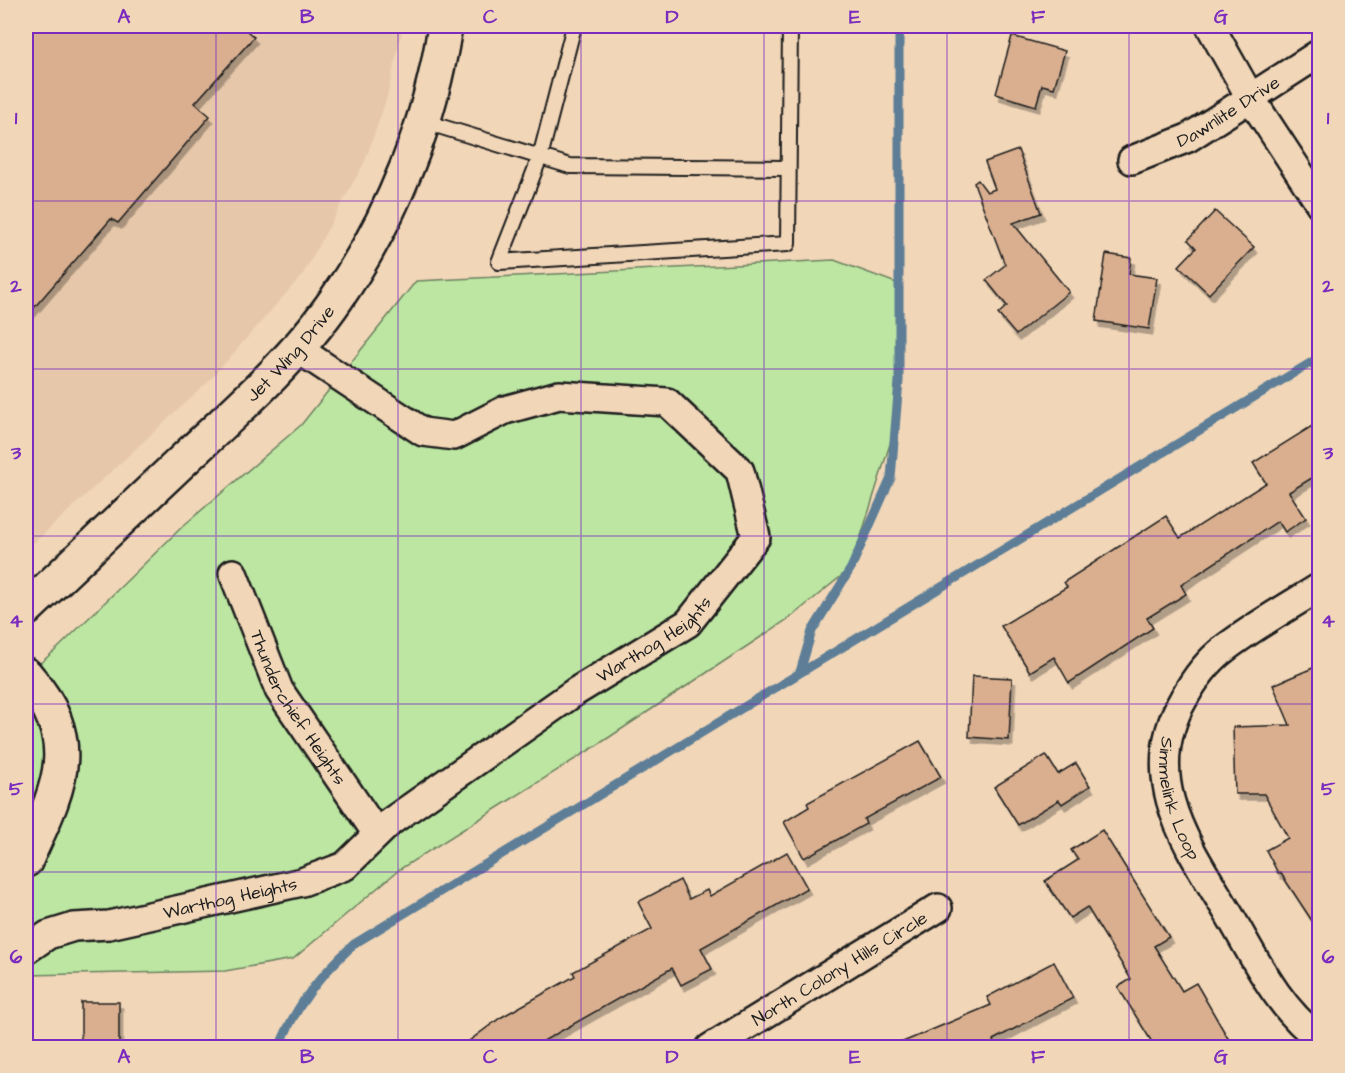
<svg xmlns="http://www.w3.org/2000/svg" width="1345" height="1073" font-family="'Architects Daughter',sans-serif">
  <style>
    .built { fill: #e6c7a9 }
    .grass { fill: #bce6a2; stroke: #6c815f; stroke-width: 1.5 }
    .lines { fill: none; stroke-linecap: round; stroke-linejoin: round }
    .stream { stroke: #5d7e96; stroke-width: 9 }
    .building { fill: #d9af8f; stroke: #1c1c1c; stroke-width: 1.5; filter: url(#shadow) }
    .service-casing { stroke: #1c1c1c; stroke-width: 18 }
    .minor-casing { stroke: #1c1c1c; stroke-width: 32 }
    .tertiary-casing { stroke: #1c1c1c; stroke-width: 38 }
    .secondary-casing { stroke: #1c1c1c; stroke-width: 38 }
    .service { stroke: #f1d6b8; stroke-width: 14 }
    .minor { stroke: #f1d6b8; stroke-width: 27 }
    .tertiary { stroke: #f1d6b8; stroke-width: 33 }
    .secondary { stroke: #f1d6b8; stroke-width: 33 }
    .grid { fill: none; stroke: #7b2cbf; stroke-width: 1.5; stroke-opacity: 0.55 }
    .labels { text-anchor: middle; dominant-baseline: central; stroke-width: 5; stroke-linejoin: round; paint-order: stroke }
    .street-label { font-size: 18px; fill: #1c1c1c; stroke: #f1d6b8 }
    .neatline { fill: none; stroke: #7b2cbf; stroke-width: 2 }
    .grid-label { font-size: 20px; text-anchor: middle; font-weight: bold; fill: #7b2cbf }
  </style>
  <defs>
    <filter id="shadow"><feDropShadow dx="3.5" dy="6" stdDeviation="0" flood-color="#0004"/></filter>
  </defs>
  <rect width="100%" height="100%" fill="#f1d6b8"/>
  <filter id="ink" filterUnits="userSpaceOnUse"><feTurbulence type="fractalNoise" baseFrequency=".0167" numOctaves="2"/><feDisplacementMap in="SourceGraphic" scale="12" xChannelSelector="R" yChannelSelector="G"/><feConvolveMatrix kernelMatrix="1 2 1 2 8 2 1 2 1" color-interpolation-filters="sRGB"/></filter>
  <g filter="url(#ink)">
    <path class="built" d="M26,26H403L387,97L365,161L303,274L208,382L26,550Z"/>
    <path class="grass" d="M834,260L899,284L895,428L851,568L791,617L599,744L400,869L293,959L225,971L26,975V675L58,648L183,526L301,425L416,281Z"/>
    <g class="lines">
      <g class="stream">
        <path d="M800,672L812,631L851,568L891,478L899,381V26"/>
        <path d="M279,1048C296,1004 320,976 354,944L1320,357"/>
      </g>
    </g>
    <g class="building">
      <path d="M26,26H241L254,37L195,103L210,116L118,223L111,219L26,317Z"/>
      <path d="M1012,36L1065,51L1054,88L1042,85L1036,106L996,94Z"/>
      <path d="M1018,150L1041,213L1013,223L1069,292L1016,335L998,314L1007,306L986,280L1005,265L974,183L978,180L987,192L995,189L985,162Z"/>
      <path d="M1215,211L1254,247L1209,294L1179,266L1196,248L1188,240Z"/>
      <path d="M1106,254L1131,258L1129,274L1157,278L1149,329L1096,321Z"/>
      <path d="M1320,421V473L1289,492L1306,518L1285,532L1278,521L1181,585L1186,594L1147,618L1153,628L1069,683L1054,657L1030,672L1001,626L1067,587L1064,582L1166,516L1180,538L1266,483L1253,463Z"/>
      <path d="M1320,665V933L1280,872L1278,873L1266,850L1288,838L1264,794H1235L1233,727L1290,725L1273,685Z"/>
      <path d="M972,676L1012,678L1009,740L969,737Z"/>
      <path d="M920,741L941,777L864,819L866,824L804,858L784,822L809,807L807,803Z"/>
      <path d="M1046,755L1058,774L1076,763L1090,786L1062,804L1059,800L1018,825L994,787Z"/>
      <path d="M1102,830L1169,937L1154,946L1182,991L1196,983L1233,1047H1155L1118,987L1131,979L1087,907L1070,918L1045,881L1078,860L1071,850Z"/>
      <path d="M787,852L807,888L701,948L712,969L681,985L672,968L533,1047H461L500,1018L575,976L573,972L652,929L638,902L680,880L689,899L707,890L710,896Z"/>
      <path d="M1054,962L1073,998L993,1040L995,1047H891L991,1005L987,997Z"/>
      <rect x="81" y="1002" width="38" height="45"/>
    </g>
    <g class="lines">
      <g class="service-casing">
        <g id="service">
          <path d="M574,26L540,157L499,262L788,244L790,26"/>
          <path d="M422,121L570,166L788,168"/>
        </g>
      </g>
      <g class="minor-casing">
        <g id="minor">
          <path d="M1210,26L1250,97L1320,204"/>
          <path id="s1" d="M1132,160L1188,138L1320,53"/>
          <path id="s2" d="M233,573L279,690L377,834"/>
          <path id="s3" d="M1320,587C1288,607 1254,626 1224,649C1207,662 1194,680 1184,698C1138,777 1186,843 1227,911C1254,956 1277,1008 1320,1039"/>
          <path id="s4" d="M26,950L48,935L74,927L109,925L302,882L345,866L390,822L575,692L688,623L756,537L740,471L667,402L559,395L505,410L454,436L423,432L298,349"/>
          <path id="s5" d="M710,1048L938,908"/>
        </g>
      </g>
      <g class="tertiary-casing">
        <path id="tertiary" d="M26,675C85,743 58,789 26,860"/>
      </g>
      <g class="secondary-casing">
        <g id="secondary">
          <path id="s6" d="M26,609C82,556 138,503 194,450C245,403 298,355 337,298C392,218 431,122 445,26"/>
        </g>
      </g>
      <use href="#service" class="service"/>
      <use href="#minor" class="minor"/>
      <use href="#tertiary" class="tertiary"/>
      <use href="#secondary" class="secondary"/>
    </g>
  </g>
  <path class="grid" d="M216,26V1048M398,26V1048M581,26V1048M764,26V1048M947,26V1048M1129,26V1048M26,201H1320M26,369H1320M26,536H1320M26,704H1320M26,872H1320"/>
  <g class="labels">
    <g class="street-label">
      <text stroke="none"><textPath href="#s1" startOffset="108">Dawnlite Drive</textPath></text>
      <text stroke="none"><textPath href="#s6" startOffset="368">Jet Wing Drive</textPath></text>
      <text stroke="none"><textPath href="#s4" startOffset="717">Warthog Heights</textPath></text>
      <text stroke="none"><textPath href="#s2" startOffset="150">Thunderchief Heights</textPath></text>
      <text stroke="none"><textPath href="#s3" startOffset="284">Simmelink Loop</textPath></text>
      <text stroke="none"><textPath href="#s4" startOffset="213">Warthog Heights</textPath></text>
      <text stroke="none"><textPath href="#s5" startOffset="152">North Colony Hills Circle</textPath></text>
    </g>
  </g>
  <rect width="1345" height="1073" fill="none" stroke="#f1d6b8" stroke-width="66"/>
  <rect x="33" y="33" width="1279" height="1007" class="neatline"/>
  <g class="grid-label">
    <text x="124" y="23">A</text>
    <text x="307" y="23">B</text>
    <text x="490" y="23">C</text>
    <text x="672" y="23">D</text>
    <text x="855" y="23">E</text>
    <text x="1038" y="23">F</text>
    <text x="1221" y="23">G</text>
    <text x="16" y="124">1</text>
    <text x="1328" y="124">1</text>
    <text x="16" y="292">2</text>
    <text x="1328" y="292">2</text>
    <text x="16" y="459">3</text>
    <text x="1328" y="459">3</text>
    <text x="16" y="627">4</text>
    <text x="1328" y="627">4</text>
    <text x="16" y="795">5</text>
    <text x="1328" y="795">5</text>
    <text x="16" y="963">6</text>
    <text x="1328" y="963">6</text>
    <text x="124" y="1063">A</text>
    <text x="307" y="1063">B</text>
    <text x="490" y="1063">C</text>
    <text x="672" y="1063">D</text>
    <text x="855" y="1063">E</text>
    <text x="1038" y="1063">F</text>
    <text x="1221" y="1063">G</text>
  </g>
</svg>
